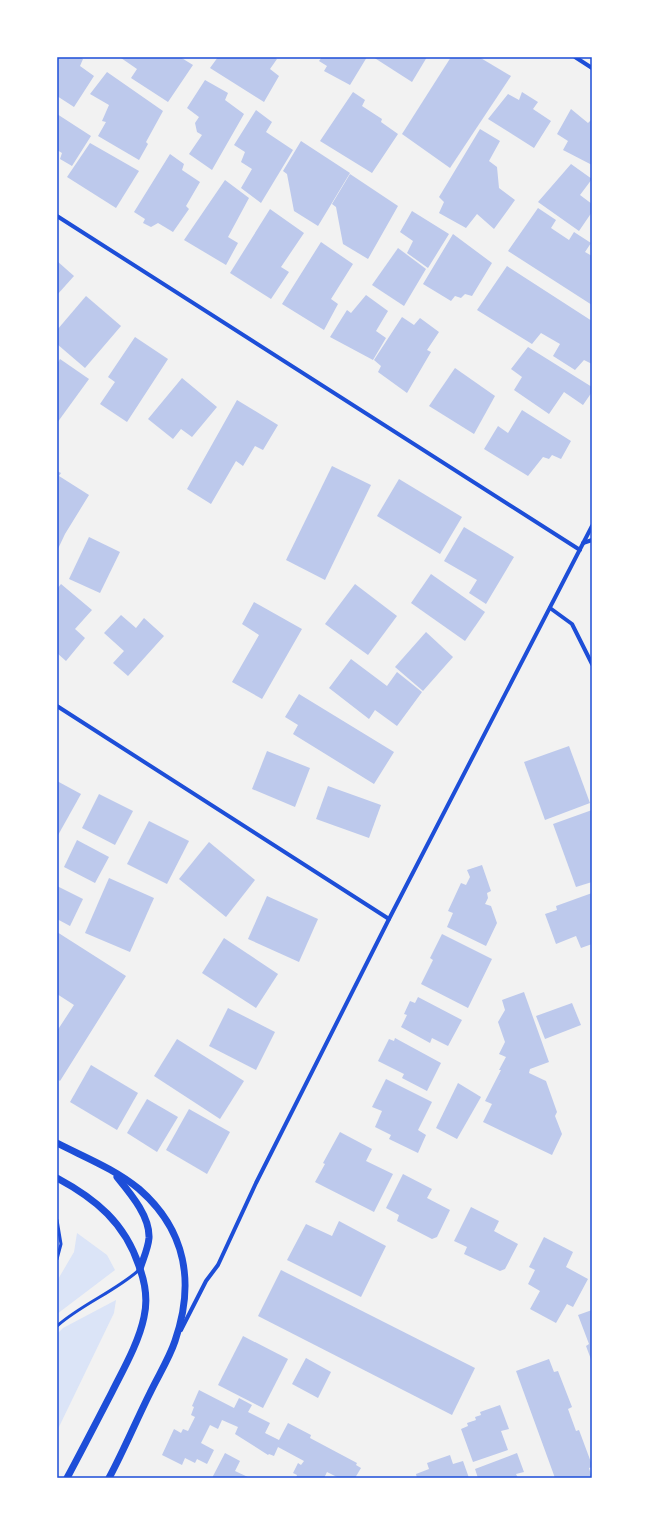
<svg xmlns="http://www.w3.org/2000/svg" width="649" height="1535" font-family="Jost,sans-serif">
  <style>
    .green { fill: #dbe4f7 }
    .building { fill: #bdc9ec }
    .lines { fill: none; stroke-linecap: round; stroke-linejoin: round }
    .service { stroke: #1d4ed8; stroke-width: 3 }
    .minor { stroke: #1d4ed8; stroke-width: 4 }
    .tertiary { stroke: #1d4ed8; stroke-width: 7 }
    .neatline { fill: none; stroke: #1d4ed8; stroke-width: 1.5 }
  </style>
  <rect width="100%" height="100%" fill="#f2f2f2"/>
  <g class="green">
    <path d="M77,1233L107,1255L115,1270L57,1314V1281L74,1252Z"/>
    <path d="M116,1300L114,1313L57,1431V1334L63,1328Z"/>
  </g>
  <g class="building">
    <path d="M57,57H80L83,59L80,66L94,76L74,107L57,96Z"/>
    <path d="M122,57H180L193,65L168,102L131,78L137,69L121,58Z"/>
    <path d="M218,57H274L277,59L270,69L279,76L264,102L210,68Z"/>
    <path d="M322,57H367L350,85L324,71L327,66L319,61Z"/>
    <path d="M373,57H427L412,82Z"/>
    <path d="M451,57H479L511,76L450,168L402,134Z"/>
    <path d="M107,72L163,111L146,142L148,144L139,160L98,136L106,122L102,121L109,105L90,94Z"/>
    <path d="M205,80L228,93L225,100L244,114L212,170L189,154L202,135L197,132L195,123L199,117L187,108Z"/>
    <path d="M353,92L365,100L362,106L382,119L381,122L398,134L372,173L320,141Z"/>
    <path d="M522,92L538,102L533,109L551,121L534,148L488,119L508,94L519,100Z"/>
    <path d="M571,109L588,123L592,119V165L563,150L568,141L557,134Z"/>
    <path d="M256,110L272,122L266,132L293,150L261,203L241,188L252,169L241,162L245,152L234,145Z"/>
    <path d="M57,114L91,136L72,166L60,159L62,153L57,150Z"/>
    <path d="M480,129L500,141L489,161L497,167L499,188L515,200L494,229L477,214L466,228L439,213L444,202L439,197Z"/>
    <path d="M301,141L350,173L318,226L294,211L287,174L283,171Z"/>
    <path d="M90,143L139,171L116,208L67,177Z"/>
    <path d="M170,154L184,164L182,170L200,182L186,206L189,209L173,232L158,223L151,227L143,223L145,219L134,212Z"/>
    <path d="M571,164L592,179L580,195L592,204V212L579,231L538,202Z"/>
    <path d="M350,174L398,206L368,259L343,244L336,207L332,204Z"/>
    <path d="M225,180L249,198L228,237L238,243L226,265L184,240Z"/>
    <path d="M538,208L556,220L551,228L569,240L574,232L591,243L585,252L592,256V305L508,251Z"/>
    <path d="M270,209L304,233L281,267L289,272L271,299L230,273Z"/>
    <path d="M412,211L449,234L428,268L407,253L413,241L400,232Z"/>
    <path d="M453,234L492,263L472,296L465,294L461,298L455,296L451,301L423,284Z"/>
    <path d="M321,242L353,264L331,299L338,304L324,330L282,304Z"/>
    <path d="M398,248L426,269L404,306L372,285Z"/>
    <path d="M57,261L74,276L57,295Z"/>
    <path d="M507,266L592,321V364L584,360L575,370L553,356L560,344L541,333L532,344L477,310Z"/>
    <path d="M366,295L388,311L376,331L386,338L373,360L330,337L347,310L351,313Z"/>
    <path d="M86,296L121,326L85,368L57,344V330Z"/>
    <path d="M402,317L414,325L420,318L439,332L427,350L431,352L407,393L378,372L381,366L374,360Z"/>
    <path d="M135,337L168,359L127,422L100,404L115,382L108,377Z"/>
    <path d="M528,347L592,387V392L583,405L564,392L549,414L514,390L522,377L511,369Z"/>
    <path d="M60,359L89,379L57,423V364Z"/>
    <path d="M455,368L495,396L474,434L429,406Z"/>
    <path d="M182,378L217,407L192,437L181,429L173,439L148,419Z"/>
    <path d="M237,400L278,425L263,450L255,446L243,466L236,461L211,504L187,489Z"/>
    <path d="M522,410L571,441L561,459L552,455L549,459L543,457L528,476L484,449L498,426L508,433Z"/>
    <path d="M332,466L371,485L325,580L286,560Z"/>
    <path d="M57,471L61,473L59,476L89,495L65,534L57,551V529L61,531L57,529Z"/>
    <path d="M399,479L462,517L440,554L377,516Z"/>
    <path d="M464,527L514,557L486,604L469,593L477,580L444,561Z"/>
    <path d="M89,537L120,552L100,593L69,579Z"/>
    <path d="M431,574L485,612L465,641L411,603Z"/>
    <path d="M61,584L92,610L75,629L85,638L66,661L57,653V589Z"/>
    <path d="M355,584L397,616L368,655L325,624Z"/>
    <path d="M254,602L302,629L262,699L232,682L259,635L242,624Z"/>
    <path d="M121,615L136,628L144,618L164,636L128,676L113,663L124,651L104,633Z"/>
    <path d="M426,632L453,657L423,691L395,667Z"/>
    <path d="M351,659L387,686L397,672L422,692L397,726L375,710L369,719L329,688Z"/>
    <path d="M299,694L394,752L374,784L293,734L298,725L285,717Z"/>
    <path d="M569,746L590,803L545,820L524,762Z"/>
    <path d="M267,751L310,768L295,807L252,789Z"/>
    <path d="M57,781L81,794L57,837Z"/>
    <path d="M328,786L381,805L369,838L316,819Z"/>
    <path d="M99,794L133,811L115,845L82,828Z"/>
    <path d="M592,810V882L576,887L553,824Z"/>
    <path d="M149,821L189,841L167,884L127,864Z"/>
    <path d="M77,840L109,857L95,883L64,867Z"/>
    <path d="M209,842L255,880L226,917L179,879Z"/>
    <path d="M482,865L491,891L487,893L488,898L485,904L491,906L497,923L486,946L447,927L453,913L448,911L461,883L466,885L470,877L467,870Z"/>
    <path d="M109,878L154,898L130,952L85,933Z"/>
    <path d="M57,886L83,899L70,926L57,919Z"/>
    <path d="M592,893V944L581,948L576,936L556,944L545,914L557,910L556,906Z"/>
    <path d="M267,896L318,919L299,962L248,939Z"/>
    <path d="M57,932L126,976L60,1081L57,1079V1031L74,1005L57,994Z"/>
    <path d="M442,934L492,959L468,1008L421,984L433,960L430,958Z"/>
    <path d="M224,938L278,974L256,1008L202,973Z"/>
    <path d="M524,992L549,1062L530,1069L529,1073L546,1081L557,1112L555,1116L562,1134L552,1155L483,1122L492,1104L485,1101L501,1070H499L506,1057L499,1054L505,1042L498,1022L505,1010L502,1000Z"/>
    <path d="M418,997L462,1020L448,1046L432,1038L430,1043L401,1027L407,1015L404,1014L410,1001L415,1003Z"/>
    <path d="M572,1003L581,1025L545,1039L536,1016Z"/>
    <path d="M228,1008L275,1032L256,1070L209,1046Z"/>
    <path d="M395,1038L441,1063L427,1091L402,1078L404,1074L378,1061L389,1039L394,1041Z"/>
    <path d="M177,1039L244,1081L220,1119L154,1076Z"/>
    <path d="M91,1065L138,1093L117,1130L70,1102Z"/>
    <path d="M386,1079L432,1102L418,1130L426,1135L418,1153L389,1139L391,1135L375,1127L382,1111L372,1107Z"/>
    <path d="M458,1083L481,1097L457,1139L436,1128Z"/>
    <path d="M147,1099L178,1117L157,1152L127,1133Z"/>
    <path d="M189,1109L230,1132L207,1174L166,1150Z"/>
    <path d="M340,1132L372,1149L366,1161L393,1174L374,1212L315,1182L325,1164L323,1163Z"/>
    <path d="M403,1174L432,1189L427,1198L450,1210L437,1237L432,1239L397,1221L399,1215L386,1208Z"/>
    <path d="M471,1207L499,1221L494,1231L518,1244L505,1269L500,1271L464,1254L467,1247L454,1241Z"/>
    <path d="M339,1221L386,1246L361,1297L287,1260L306,1224L332,1236Z"/>
    <path d="M544,1237L573,1252L566,1267L588,1279L573,1307L567,1304L556,1323L530,1309L540,1291L528,1284L535,1270L529,1267Z"/>
    <path d="M281,1270L475,1368L452,1415L258,1316Z"/>
    <path d="M592,1310V1362L586,1346L589,1344L578,1315Z"/>
    <path d="M243,1336L288,1359L263,1408L218,1385Z"/>
    <path d="M306,1358L331,1372L318,1398L292,1384Z"/>
    <path d="M549,1359L554,1372L558,1371L572,1407L568,1409L576,1431L579,1430L592,1465V1467L589,1468L592,1478H555L516,1371Z"/>
    <path d="M199,1390L234,1408L239,1398L252,1405L248,1412L270,1423L265,1433L279,1440L288,1423L311,1435L310,1438L357,1463L356,1465L361,1468L355,1478H339L327,1472L324,1478H296L297,1475L293,1473L298,1463L301,1465L304,1461L278,1447L274,1456L269,1454L268,1455L235,1434L238,1427L222,1420L218,1429L210,1425L201,1443L214,1450L207,1464L197,1459L195,1463L185,1458L182,1465L162,1455L174,1429L181,1433L183,1429L188,1431L195,1417L191,1415L194,1407L192,1406Z"/>
    <path d="M500,1405L509,1429L501,1431L508,1450L473,1462L461,1429L468,1426L467,1423L476,1420L475,1417L481,1415L480,1412Z"/>
    <path d="M225,1453L240,1461L235,1471L250,1478H212Z"/>
    <path d="M517,1453L524,1472L516,1474L518,1478H478L475,1469Z"/>
    <path d="M450,1455L453,1464L463,1461L469,1478H417L416,1474L429,1469L427,1463Z"/>
  </g>
  <g class="lines">
    <g class="service">
      <path d="M57,1220L61,1244L57,1259"/>
      <path d="M57,1326C82,1304 114,1292 139,1270"/>
    </g>
    <g class="minor">
      <path d="M575,57L592,68"/>
      <path d="M57,216L580,550"/>
      <path d="M583,543L592,540"/>
      <path d="M550,608L572,624L592,664"/>
      <path d="M57,706L389,919"/>
      <path d="M181,1330L206,1281L218,1265L256,1183L389,919L592,526"/>
    </g>
    <g class="tertiary">
      <path d="M57,1143C84,1157 115,1169 139,1189C186,1230 195,1283 175,1341C169,1359 158,1376 150,1393C136,1421 124,1450 109,1478"/>
      <path d="M117,1177C130,1193 150,1216 149,1238C148,1249 143,1259 140,1269"/>
      <path d="M57,1178C96,1199 125,1223 139,1266C145,1282 148,1300 144,1317C139,1342 123,1370 112,1392C97,1421 82,1450 67,1478"/>
    </g>
  </g>
  <rect width="649" height="1535" fill="none" stroke="#ffffff" stroke-width="116"/>
  <rect x="58" y="58" width="533" height="1419" class="neatline"/>
</svg>
